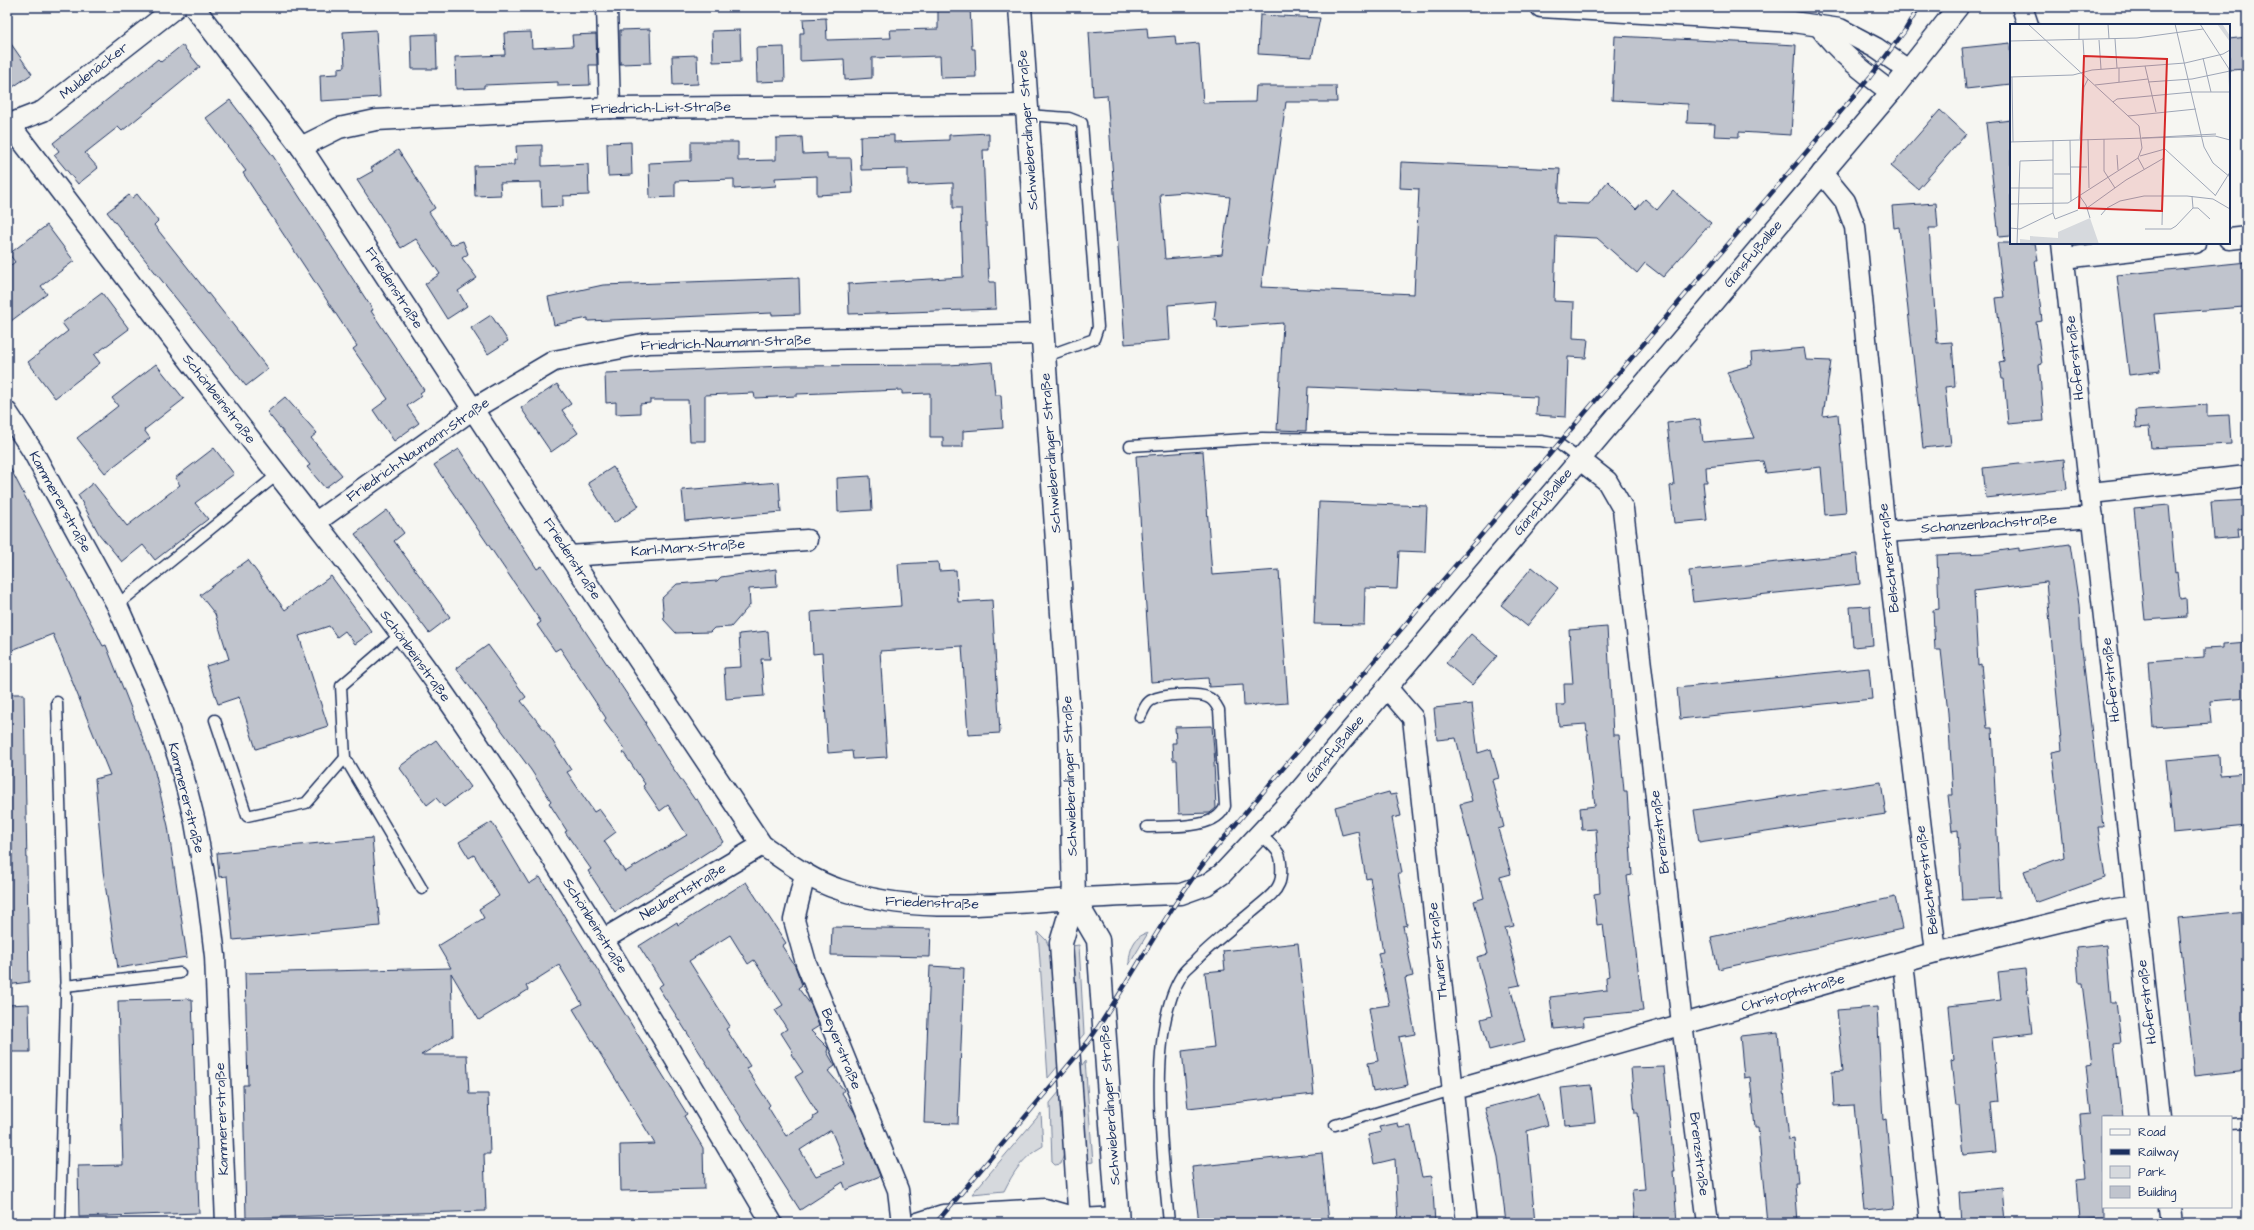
<svg xmlns="http://www.w3.org/2000/svg" width="2254" height="1230" font-family="'Architects Daughter',sans-serif">
  <style>
    .green { fill: #d6d9dd; stroke: #78849e }
    .building { fill: #c0c4cd; stroke: #1b2f5e; fill-rule: evenodd }
    .lines { fill: none; stroke-linecap: round; stroke-linejoin: round }
    .service-casing { stroke: #1b2f5e; stroke-width: 13 }
    .minor-casing { stroke: #1b2f5e; stroke-width: 23 }
    .secondary-casing { stroke: #1b2f5e; stroke-width: 25 }
    .service { stroke: #f6f6f2; stroke-width: 10 }
    .minor { stroke: #f6f6f2; stroke-width: 20 }
    .secondary { stroke: #f6f6f2; stroke-width: 22 }
    .rail-casing { stroke: #1b2f5e; stroke-width: 4.5 }
    .rail { stroke: #f6f6f2; stroke-width: 3; stroke-dasharray: 9; stroke-linecap: butt }
    .labels { text-anchor: middle; dominant-baseline: central; stroke-width: 3.5; stroke-linejoin: round; paint-order: stroke }
    .street-label { font-size: 14px; fill: #1b2f5e; stroke: #f6f6f2 }
    .inset-road { fill: none; stroke: #9ea6b7; stroke-width: 1 }
    .view { fill: #d62828; fill-opacity: 0.15; stroke: #d62828; stroke-width: 2 }
    .inset-edge { fill: none; stroke: #1b2f5e; stroke-width: 2 }
  </style>
  <rect width="100%" height="100%" fill="#f6f6f2"/>
  <filter id="ink" filterUnits="userSpaceOnUse"><feTurbulence type="fractalNoise" baseFrequency=".025" numOctaves="2"/><feDisplacementMap in="SourceGraphic" scale="8" xChannelSelector="R" yChannelSelector="G"/><feConvolveMatrix kernelMatrix="1 2 1 2 8 2 1 2 1" color-interpolation-filters="sRGB"/></filter>
  <g filter="url(#ink)">
    <g class="green">
      <path d="M1038,932L1046,940L1051,951L1058,1066L1048,1078Z"/>
      <path d="M1148,933L1129,965C1129,952 1133,936 1148,933Z"/>
      <path d="M1079,945L1084,1034L1078,1041L1072,946Z"/>
      <path d="M1085,1061L1093,1162L1087,1163L1080,1068Z"/>
      <path d="M1060,1091L1064,1153L1061,1164L1055,1165L1052,1162L1050,1103Z"/>
      <path d="M1041,1113L1043,1146C1023,1157 1014,1171 1004,1191L972,1194Z"/>
    </g>
    <g class="building">
      <path d="M938,7H970L972,49H975L976,77L941,78L940,56L872,58V78L845,80L844,59L800,61V33H804L803,19L826,18L827,40L891,38L890,30L938,29Z"/>
      <path d="M1260,15L1320,18L1312,57L1258,54Z"/>
      <path d="M1147,28L1148,38L1175,36L1176,45L1199,43L1203,103L1255,102L1256,86H1336L1337,102H1286L1261,287L1414,294L1419,189L1400,188L1401,162L1560,169L1558,203L1589,204L1608,181L1636,209L1645,199L1657,210L1673,191L1711,223L1663,277L1645,263L1637,273L1597,238L1556,236L1554,301L1574,302L1573,338L1588,339L1586,358L1568,357L1566,417L1536,415L1537,397L1308,387L1306,431L1277,430L1283,323L1218,328L1217,320L1214,319L1216,301L1168,305L1170,340L1125,344L1107,95L1093,96L1089,32ZM1186,192L1230,197L1222,254L1165,259L1160,194Z"/>
      <path d="M650,29L651,63L620,64V30Z"/>
      <path d="M376,30L380,97L321,101L320,75L338,74V68L345,67L343,32Z"/>
      <path d="M740,30L741,61L713,62L712,31Z"/>
      <path d="M531,32L532,48L573,46L572,35L596,34L597,65H589L590,85L558,86V82L484,85V88L456,89L455,57L505,55L504,33Z"/>
      <path d="M436,34L437,69H412L411,35Z"/>
      <path d="M1615,36L1796,45L1791,135L1739,132V137L1714,136L1715,124L1687,123L1688,104L1612,100Z"/>
      <path d="M2247,37V69L2229,70V39Z"/>
      <path d="M7,38L32,74L7,91Z"/>
      <path d="M2010,43L2011,84L1966,89L1962,48Z"/>
      <path d="M182,45L200,67L122,131L118,127L85,153L98,168L78,184L54,155L59,151L53,143L158,59L161,62Z"/>
      <path d="M784,47L785,81L757,82L756,48Z"/>
      <path d="M697,55L698,84L673,85L672,56Z"/>
      <path d="M230,100L273,156L373,310L371,311L424,390L420,393L422,396L407,406L419,423L394,441L373,410L388,399L353,349L357,346L243,173L246,171L206,118Z"/>
      <path d="M1940,110L1966,134L1918,189L1891,166Z"/>
      <path d="M2011,120V236L1999,237L1986,123Z"/>
      <path d="M989,133V150H983L986,224L989,282H995L996,309L849,314L848,284L963,277L961,208H953V183L908,185V169L861,170L860,136L894,135V142L949,140V135Z"/>
      <path d="M802,137L803,154L827,153V158H851L853,193L817,195V176L775,178L776,186L734,189V179L675,181V197L650,198L649,163L691,161V142H738V161L776,160V138Z"/>
      <path d="M631,142L632,175L608,176L607,143Z"/>
      <path d="M542,145V166L588,164L589,195L563,196V206L542,207L541,182L500,183L501,195L475,196L474,166L514,165V160H517L516,146Z"/>
      <path d="M398,150L435,208L429,212L451,245L463,241L468,254L462,258L477,278L458,291L467,306L447,319L425,284L440,274L416,239L401,248L357,180L373,171L371,168Z"/>
      <path d="M137,194L158,221L154,225L268,369L246,386L107,212L129,195L132,198Z"/>
      <path d="M1936,203L1938,228H1929L1937,343L1952,342L1955,386L1945,387L1951,445L1923,448L1899,227L1894,228L1892,206Z"/>
      <path d="M47,225L74,261L41,286L47,294L7,324V268L15,262L9,254Z"/>
      <path d="M1997,243H2035L2038,260H2035L2042,321L2036,322L2042,364L2039,365L2044,421L2008,424L2004,379H2002L1999,362L2004,361L1996,298L2004,297Z"/>
      <path d="M2247,262V302H2243L2244,307L2154,314L2160,371L2129,375L2117,275Z"/>
      <path d="M799,278L800,314L772,315V313L588,321V318L554,325L548,297L603,285Z"/>
      <path d="M102,293L129,329L94,355L100,363L55,398L28,362L68,331L62,323Z"/>
      <path d="M491,315L508,341L488,354L471,328Z"/>
      <path d="M1804,348L1806,360L1831,361L1823,416L1838,414L1846,513L1825,515L1821,467L1766,473L1763,461L1706,467L1707,482H1703L1707,520L1674,523L1670,486L1674,485L1667,423L1700,419L1703,442L1754,438L1727,372L1752,365L1751,353Z"/>
      <path d="M992,362L995,395H1001L1003,428L963,431V447H943V437H930V393L902,394V390L797,394V396L755,398L754,393L705,395V441H690L688,400H650V403L640,404V413L616,414V402L606,403L605,373L786,366L949,365Z"/>
      <path d="M156,364L184,399L144,430L150,438L105,473L77,438L118,406L112,398Z"/>
      <path d="M557,384L571,404L562,410L578,433L551,452L521,408Z"/>
      <path d="M285,397L317,433L311,438L342,475L325,488L307,467L310,465L267,412Z"/>
      <path d="M2207,405V416L2229,415L2231,444L2151,448L2149,427L2136,428L2135,410Z"/>
      <path d="M214,448L234,474L195,503L208,519L155,560L143,545L122,562L99,534L78,495L93,483L127,526L180,485L175,478Z"/>
      <path d="M459,449L537,569L542,566L646,723L645,724L666,758L695,800L697,799L723,842L615,912L588,871L591,869L565,832L567,831L549,803L551,801L531,770L456,668L488,645L526,697L521,701L550,737L571,770L567,772L594,812L599,809L616,832L604,841L625,872L687,835L668,805L660,811L643,786L645,784L623,752L625,750L604,721L606,718L560,648L555,651L537,625L541,622L434,465Z"/>
      <path d="M1203,451L1212,575L1279,570L1288,703L1244,706L1243,685L1209,687L1208,678L1151,682L1136,456Z"/>
      <path d="M2064,459L2067,489L1986,498L1983,468Z"/>
      <path d="M7,462L103,646L106,645L153,764L168,826L187,957L118,968L103,871L95,779L110,775L53,634L7,652Z"/>
      <path d="M613,467L639,506L614,523L588,483Z"/>
      <path d="M870,476L872,510L838,512L837,478Z"/>
      <path d="M779,482L781,512L685,521L682,490Z"/>
      <path d="M2247,500V528L2238,529L2239,537L2214,539L2211,502Z"/>
      <path d="M1319,502L1427,506L1425,552L1399,551L1397,589L1365,588L1364,625L1314,624Z"/>
      <path d="M2169,505L2175,573L2177,572L2180,599L2186,598L2187,617L2145,620L2134,508Z"/>
      <path d="M387,510L404,533L394,541L450,617L429,633L355,534Z"/>
      <path d="M2070,544L2079,605L2081,641L2103,827H2098L2105,878L2035,903L2024,871L2064,857L2052,752L2062,750L2046,582L1974,591L1978,665L1981,664L1987,728H1992L2000,898L1962,900L1958,830L1952,831L1948,795H1953L1948,713L1941,650H1935L1933,610L1939,609L1937,555L1985,553L2019,548V551Z"/>
      <path d="M1857,554L1860,584L1693,602L1689,571Z"/>
      <path d="M248,560L285,610L331,576L372,632L355,644L345,631L337,637L329,626L299,636L328,726L256,749L239,697L218,704L206,666L229,659L215,614L200,595Z"/>
      <path d="M938,562L939,571L956,570L958,602L992,600L1000,733L968,735L962,646L880,651L887,757L853,759L852,751L828,753L822,653L813,654L811,612L901,606L898,564Z"/>
      <path d="M1532,567L1558,588L1527,626L1501,605Z"/>
      <path d="M776,569L777,587L749,589L750,605L731,627L714,628L710,632L676,633L664,620L662,598L677,584L717,581L721,577Z"/>
      <path d="M1870,606L1873,645L1853,647L1850,607Z"/>
      <path d="M1607,627L1613,735H1619L1624,791H1627L1632,875L1627,876L1643,1011L1583,1017L1584,1026L1554,1029L1550,997L1607,990L1606,977L1609,976L1603,924L1597,925L1594,894L1600,893L1596,829L1582,830L1580,808L1595,806L1586,724L1559,726L1557,705H1565L1564,684H1573L1569,630Z"/>
      <path d="M768,631L770,659H761L764,696L726,699L724,668L741,667L739,634Z"/>
      <path d="M1471,634L1497,656L1472,685L1446,663Z"/>
      <path d="M2247,642V698L2210,701L2212,723L2153,727L2148,661L2204,657V649L2223,648V644Z"/>
      <path d="M1869,668L1872,699L1680,719L1677,688Z"/>
      <path d="M7,694H24L29,982L7,985Z"/>
      <path d="M1472,704L1478,753L1491,749L1499,778L1492,780L1504,827L1498,829L1511,874L1500,877L1514,926L1505,928L1520,985L1510,987L1525,1041L1489,1050L1481,1019L1492,1016L1477,957L1488,954L1474,901L1484,898L1460,804L1472,801L1456,738L1437,740L1434,708Z"/>
      <path d="M1212,726L1215,762H1214L1216,808L1210,813L1179,814L1177,760H1173L1172,743H1176L1175,727Z"/>
      <path d="M436,740L471,787L444,807L436,798L427,805L399,767Z"/>
      <path d="M2219,755L2220,775L2247,773V826L2173,833L2166,760Z"/>
      <path d="M1881,782L1886,814L1699,842L1694,810Z"/>
      <path d="M1389,792L1390,795L1396,794L1401,816L1392,818L1402,873H1398L1407,925L1403,926L1413,976L1405,978L1415,1034L1399,1037L1408,1085L1373,1092L1368,1063L1378,1061L1369,1008L1389,1005L1378,953L1383,952L1370,878L1366,879L1358,831L1342,835L1335,807Z"/>
      <path d="M492,822L529,884L540,877L687,1114L684,1116L703,1148L704,1189L621,1191L620,1145L655,1144L573,1009L582,1004L559,965L526,986L528,990L479,1020L451,973L453,1036L421,1055H467L469,1094H488L490,1154H484L486,1211L246,1218L243,1085H248L245,973L451,968L438,946L484,918L479,909L499,896L474,855L469,858L459,842Z"/>
      <path d="M372,838L380,926L233,940L227,876L219,877L217,853Z"/>
      <path d="M746,882L786,943L782,946L795,966L802,985L798,988L811,1005L819,1026L811,1031L828,1048L827,1052L835,1066L828,1071L844,1090L842,1093L855,1113L880,1176L846,1190L843,1182L800,1210L658,987L663,984L639,946L677,922L678,925ZM730,935L748,964L754,960L783,1005L775,1010L787,1029L781,1033L793,1052L791,1054L803,1072L795,1077L818,1114L813,1117L814,1119L786,1136L768,1107L770,1105L746,1068L750,1066L726,1029L730,1026L689,961ZM831,1130L845,1164L816,1176L800,1150Z"/>
      <path d="M1895,897L1902,929L1718,969L1711,937Z"/>
      <path d="M2247,911V1070L2195,1076L2178,918Z"/>
      <path d="M832,927L931,929L930,957L831,955Z"/>
      <path d="M1298,943L1314,1094L1188,1108L1182,1051L1214,1047L1205,972L1225,970L1223,951Z"/>
      <path d="M2106,945L2111,1002H2116L2121,1043L2114,1044L2122,1117H2103V1218L2079,1220L2076,1180L2085,1179L2080,1115L2091,1114L2086,1064L2092,1063L2082,983H2079L2076,948Z"/>
      <path d="M930,966L964,968L958,1124L924,1123Z"/>
      <path d="M2025,969L2032,1033L1992,1038L1998,1102L1991,1103L1996,1153L1964,1156L1959,1106H1956L1951,1061L1954,1060L1949,1006L2001,1000L1998,972Z"/>
      <path d="M192,999L199,1213L79,1217L78,1166L123,1165L118,1001Z"/>
      <path d="M29,1004L30,1052H7V1005Z"/>
      <path d="M1877,1007L1883,1120L1886,1119L1894,1207L1864,1210L1854,1105L1834,1106L1832,1072L1843,1071L1837,1010Z"/>
      <path d="M1778,1032L1789,1140L1794,1139L1798,1183H1795L1798,1223H1767L1758,1128H1755L1750,1077L1744,1078L1740,1036Z"/>
      <path d="M1664,1067L1675,1171H1673L1677,1222L1635,1223L1632,1190L1645,1189L1638,1113H1635L1631,1068Z"/>
      <path d="M1591,1085L1595,1122L1565,1125L1561,1088Z"/>
      <path d="M1539,1094L1548,1125L1527,1131L1535,1223H1506L1498,1157L1485,1108Z"/>
      <path d="M1398,1123L1399,1128L1411,1126L1422,1177L1432,1176L1435,1223H1398L1395,1159L1374,1164L1368,1135L1381,1132L1379,1127Z"/>
      <path d="M1322,1153L1329,1223H1199L1192,1167Z"/>
      <path d="M2003,1188L2006,1223H1961L1959,1192Z"/>
    </g>
    <g class="lines">
      <g class="service-casing">
        <g id="service">
          <path d="M1027,115L1069,118L1082,123L1098,327L1094,339L1044,357"/>
          <path d="M1130,446L1262,438L1541,441L1559,444L1579,459"/>
          <path d="M117,605L278,474"/>
          <path d="M400,635L341,686L345,758L422,889"/>
          <path d="M57,702L66,998L60,1223"/>
          <path d="M1140,717C1143,712 1146,702 1152,700C1162,694 1197,693 1207,697C1213,699 1216,704 1219,710L1225,806C1217,830 1169,826 1147,827"/>
          <path d="M215,720L247,816L306,803L345,758"/>
          <path d="M65,986L180,973"/>
          <path d="M1335,1125L1452,1090"/>
          <path d="M2231,1125L2247,1124"/>
          <path d="M1169,1223C1163,1158 1146,1031 1182,975C1185,969 1192,965 1196,960C1215,941 1236,925 1256,908C1264,901 1275,894 1279,884C1282,878 1282,861 1279,854C1275,847 1266,840 1260,834"/>
        </g>
      </g>
      <g class="minor-casing">
        <g id="minor">
          <path d="M194,7L301,147L569,556L762,845C786,861 810,880 838,889C912,915 995,904 1072,899C1109,896 1145,895 1181,894L1206,885L1222,874L1296,795L1891,92L1958,7"/>
          <path d="M607,7L610,108"/>
          <path d="M1541,7L1793,22L1840,29L1876,48L1908,70"/>
          <path d="M2022,7L2028,25"/>
          <path d="M1819,26C1838,52 1865,73 1891,92"/>
          <path d="M9,124C83,220 155,317 230,413C301,505 375,596 442,691C561,863 666,1043 772,1223"/>
          <path d="M7,125L43,111L176,7"/>
          <path d="M301,147L339,128L376,120L610,108L1026,105"/>
          <path d="M1822,173L1845,201L1855,227L1885,532L1936,952"/>
          <path d="M2229,239L2247,237"/>
          <path d="M2062,243L2160,1117"/>
          <path d="M2064,258L2195,243"/>
          <path d="M7,412L32,450L117,605L159,700L180,763L195,822L207,890L215,956L226,1223"/>
          <path d="M1579,459L1607,481L1623,509L1682,1024L1708,1223"/>
          <path d="M2091,493L2247,476"/>
          <path d="M316,522L473,409L554,361L648,343L1042,334"/>
          <path d="M1885,532L2093,517"/>
          <path d="M569,556L807,540"/>
          <path d="M1387,688L1413,718L1467,1223"/>
          <path d="M805,874L794,920L806,963L898,1190L902,1223"/>
          <path d="M604,939L762,845"/>
          <path d="M1903,962L1931,1223"/>
          <path d="M1452,1090L1936,952L2103,911L2135,906"/>
          <path d="M2170,1207L2172,1223"/>
          <path d="M918,1223L943,1215L1045,1209L1080,1219L1118,1217"/>
        </g>
      </g>
      <g class="secondary-casing">
        <g id="secondary">
          <path d="M1020,7L1070,729L1074,899L1061,943L1080,1223"/>
          <path d="M1074,899L1098,940L1118,1223"/>
        </g>
      </g>
      <use href="#service" class="service"/>
      <use href="#minor" class="minor"/>
      <use href="#secondary" class="secondary"/>
      <g class="rail-casing">
        <path id="rail" d="M936,1223L1088,1042C1132,980 1165,911 1213,851L1870,77L1904,32L1919,7"/>
      </g>
      <use href="#rail" class="rail"/>
    </g>
  </g>
  <g class="labels">
    <g class="street-label">
      <text transform="translate(94 71) rotate(-38)">Muldenäcker</text>
      <text transform="translate(661 108) rotate(-1)">Friedrich-List-Straße</text>
      <text transform="translate(1028 130) rotate(-94)">Schwieberdinger Straße</text>
      <text transform="translate(1753 254) rotate(-50)">Gänsfußallee</text>
      <text transform="translate(394 288) rotate(57)">Friedenstraße</text>
      <text transform="translate(726 343) rotate(-2)">Friedrich-Naumann-Straße</text>
      <text transform="translate(2075 358) rotate(-96)">Hoferstraße</text>
      <text transform="translate(219 399) rotate(52)">Schönbeinstraße</text>
      <text transform="translate(418 450) rotate(-35)">Friedrich-Naumann-Straße</text>
      <text transform="translate(1051 453) rotate(-94)">Schwieberdinger Straße</text>
      <text transform="translate(60 502) rotate(61)">Kammererstraße</text>
      <text transform="translate(1543 502) rotate(-50)">Gänsfußallee</text>
      <text transform="translate(1989 524) rotate(-4)">Schanzenbachstraße</text>
      <text transform="translate(688 548) rotate(-4)">Karl-Marx-Straße</text>
      <text transform="translate(1889 558) rotate(-96)">Belschnerstraße</text>
      <text transform="translate(572 559) rotate(57)">Friedenstraße</text>
      <text transform="translate(415 656) rotate(54)">Schönbeinstraße</text>
      <text transform="translate(2111 680) rotate(-96)">Hoferstraße</text>
      <text transform="translate(1335 749) rotate(-50)">Gänsfußallee</text>
      <text transform="translate(1070 776) rotate(-92)">Schwieberdinger Straße</text>
      <text transform="translate(186 798) rotate(76)">Kammererstraße</text>
      <text transform="translate(1660 832) rotate(-97)">Brenzstraße</text>
      <text transform="translate(1927 880) rotate(-97)">Belschnerstraße</text>
      <text transform="translate(683 892) rotate(-31)">Neubertstraße</text>
      <text transform="translate(932 903) rotate(2)">Friedenstraße</text>
      <text transform="translate(595 926) rotate(58)">Schönbeinstraße</text>
      <text transform="translate(1438 951) rotate(-96)">Thuner Straße</text>
      <text transform="translate(1793 993) rotate(-16)">Christophstraße</text>
      <text transform="translate(2147 1002) rotate(-97)">Hoferstraße</text>
      <text transform="translate(841 1049) rotate(68)">Beyerstraße</text>
      <text transform="translate(1110 1105) rotate(-94)">Schwieberdinger Straße</text>
      <text transform="translate(222 1119) rotate(-92)">Kammererstraße</text>
      <text transform="translate(1699 1154) rotate(83)">Brenzstraße</text>
    </g>
  </g>
  <g transform="translate(2010 24)">
    <rect width="220" height="220" fill="#f6f6f2"/>
    <path d="M207,0L213,1L220,12V18ZM80,194L89,220H10V215L20,216V212L48,214V208Z" fill="#d6d9dd"/>
    <path class="inset-road" d="M69,0V16M98,0L99,15M165,0L194,123L203,139L220,153M190,0L219,45L220,81M105,15L107,44M73,16L74,32M89,16L91,45M0,17L127,14L193,5M193,34L201,68M135,42L146,88M109,44V58M0,53L63,51L82,46L175,39L213,30L220,26M2,53L3,118M138,58L182,55L220,47M85,61L138,55M103,78L107,75L183,68H220M118,92L186,85M132,114L206,110M70,115L74,63L78,55M78,115L79,164M94,115V147L105,164M60,116L61,177M0,118L205,112L220,116M107,131L108,146M130,132L155,125L205,171M128,134L134,145M60,143H77M44,150H60M0,164H43M69,171L76,181L80,194M205,172L220,148V121M0,180L58,179L128,134L132,124L129,102L18,0M77,184L116,156L154,134M183,184H188L200,195M43,189L45,195L68,186M91,191L97,184L110,177L134,172H177L203,175L220,185M152,201L154,112M0,204L10,205L43,189V116M135,205H161L166,202L183,184L182,172M7,220L10,137L43,136"/>
    <path class="view" d="M74,32L157,35L152,187L69,184Z"/>
    <rect width="220" height="220" class="inset-edge"/>
  </g>
  <rect width="2254" height="1230" fill="none" stroke="#f6f6f2" stroke-width="24"/>
  <rect x="12" y="12" width="2230" height="1206" fill="none" stroke="#1b2f5e" stroke-width="1.5" filter="url(#ink)"/>
  <rect x="2102" y="1116" width="130" height="92" fill="#f6f6f2" stroke="#9ea6b7"/>
  <rect x="2110" y="1129" width="20" height="6" fill="#f6f6f2" stroke="#9ea6b7"/>
  <text x="2138" y="1136" font-size="12" fill="#1b2f5e">Road</text>
  <rect x="2110" y="1149" width="20" height="6" fill="#1b2f5e" stroke="#9ea6b7"/>
  <text x="2138" y="1156" font-size="12" fill="#1b2f5e">Railway</text>
  <rect x="2110" y="1166" width="20" height="12" fill="#d6d9dd" stroke="#9ea6b7"/>
  <text x="2138" y="1176" font-size="12" fill="#1b2f5e">Park</text>
  <rect x="2110" y="1186" width="20" height="12" fill="#c0c4cd" stroke="#9ea6b7"/>
  <text x="2138" y="1196" font-size="12" fill="#1b2f5e">Building</text>
</svg>
